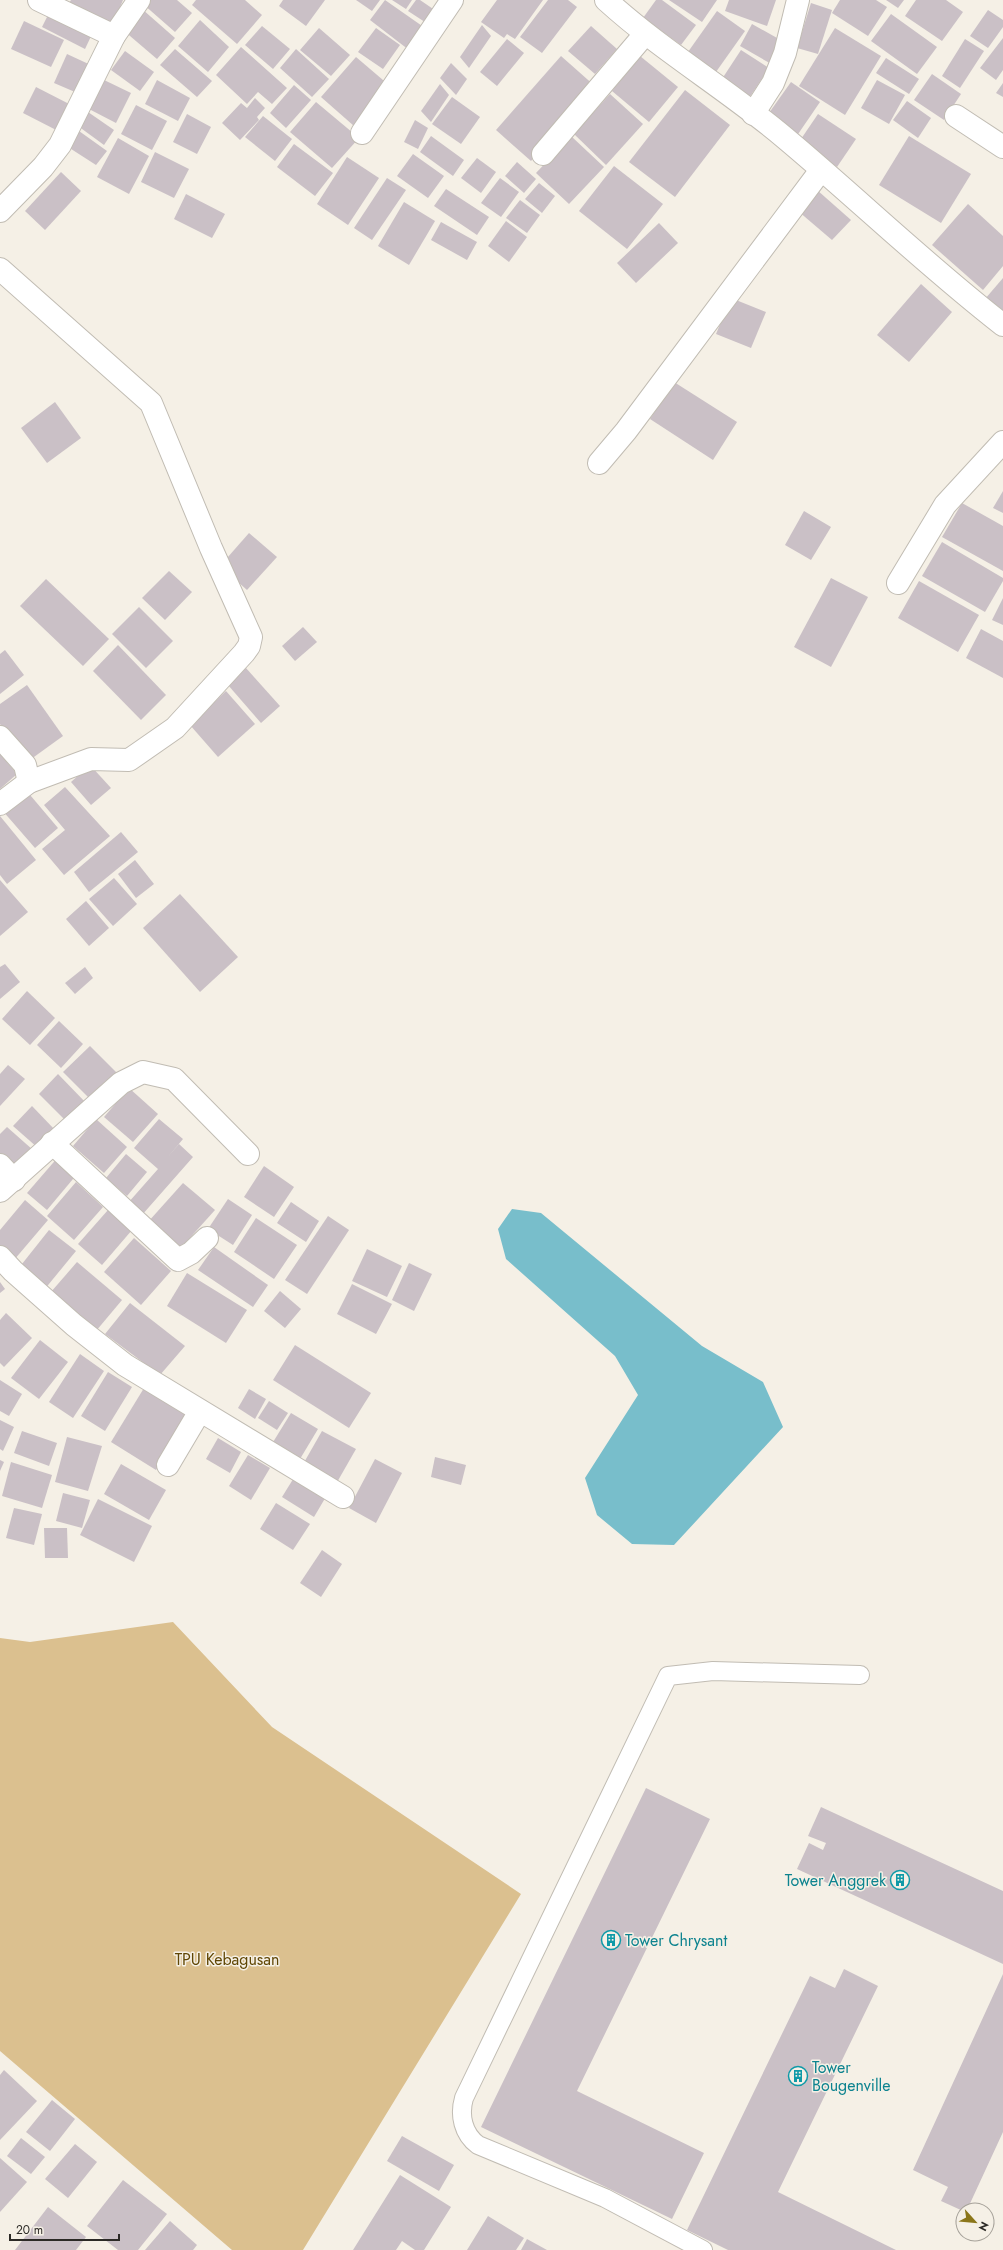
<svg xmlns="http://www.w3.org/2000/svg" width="1003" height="2250" font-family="Jost,sans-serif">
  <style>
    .green { fill: #dbc08f }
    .water { fill: #78becb }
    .building { fill: #cac0c6 }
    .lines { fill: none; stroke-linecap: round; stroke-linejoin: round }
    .lane-casing { stroke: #c1bcb3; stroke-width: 20 }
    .street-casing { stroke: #c1bcb3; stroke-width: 24 }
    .lane { stroke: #fff; stroke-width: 18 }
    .street { stroke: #fff; stroke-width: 22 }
    .labels { text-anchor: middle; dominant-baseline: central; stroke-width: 3; stroke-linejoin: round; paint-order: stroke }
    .culture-label { font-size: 16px; fill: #0d838f; stroke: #f5f0e6; text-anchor: start }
    .park-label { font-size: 16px; fill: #604604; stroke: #f5f0e6 }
  </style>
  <rect width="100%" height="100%" fill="#f5f0e6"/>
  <path class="green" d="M173,1622L272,1727L521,1894L303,2250H232L0,2051V1638L30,1642Z"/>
  <path class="water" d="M512,1209L541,1213L702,1346L763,1382L783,1427L674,1545L632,1544L597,1515L585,1478L638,1395L615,1356L506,1259L498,1229Z"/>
  <g class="building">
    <path d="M71,0H123L113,24L68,5Z"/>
    <path d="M147,0H177L192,13L175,32L143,4Z"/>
    <path d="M196,0H245L262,15L237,44L192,5Z"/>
    <path d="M283,0H325L306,26L279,6Z"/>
    <path d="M356,0H380L372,11Z"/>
    <path d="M385,0L425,28L409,50L370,20Z"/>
    <path d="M392,0H412L406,9Z"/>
    <path d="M416,0H420L439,13L431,26L408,11Z"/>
    <path d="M497,0H543L515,39L507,34L504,38L481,22Z"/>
    <path d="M548,0H568L577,7L542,53L520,37Z"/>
    <path d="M656,0H662L696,25L681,45L643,18Z"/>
    <path d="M669,0H717L702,22Z"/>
    <path d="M729,0H776L767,26L725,11Z"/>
    <path d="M840,0H876L887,7L868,36L832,13Z"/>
    <path d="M886,0H904L898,8Z"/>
    <path d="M916,0H946L963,12L942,41L905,16Z"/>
    <path d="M811,3L832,10L818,54L797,48Z"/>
    <path d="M51,9L94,30L85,49L42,27Z"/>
    <path d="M142,9L175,38L157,59L123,30Z"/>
    <path d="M988,10L1003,20V27L988,48L970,36Z"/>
    <path d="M717,11L745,31L711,79L683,59Z"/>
    <path d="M891,14L937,47L917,74L871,41Z"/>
    <path d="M200,20L229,47L208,72L178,46Z"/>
    <path d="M24,21L64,40L51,67L11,49Z"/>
    <path d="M752,24L786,43L773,65L740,46Z"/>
    <path d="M482,25L491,36L469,68L460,57Z"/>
    <path d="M262,26L290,49L273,69L245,45Z"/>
    <path d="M591,26L617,49L595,74L568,51Z"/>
    <path d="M319,28L350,55L331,76L300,50Z"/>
    <path d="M376,28L400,45L383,69L358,52Z"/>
    <path d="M835,28L881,56L845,115L799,86Z"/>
    <path d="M1003,38V70L996,80L980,68Z"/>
    <path d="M507,39L524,53L497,86L480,72Z"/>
    <path d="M965,39L984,51L960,88L942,76Z"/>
    <path d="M241,47L287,88L272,104L258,92L247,104L216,75Z"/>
    <path d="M175,49L212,81L197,97L160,65Z"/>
    <path d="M296,49L329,79L312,97L280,68Z"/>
    <path d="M741,50L769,68L745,104L718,85Z"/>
    <path d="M125,51L154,72L140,91L111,70Z"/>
    <path d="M67,54L95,67L82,95L54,83Z"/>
    <path d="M561,56L596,87L531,161L496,130Z"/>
    <path d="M640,56L678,87L649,122L612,91Z"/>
    <path d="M356,57L390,86L354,126L321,97Z"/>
    <path d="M886,58L919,79L909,94L876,73Z"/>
    <path d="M451,63L467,79L456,95L440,78Z"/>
    <path d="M932,74L961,94L944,120L914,100Z"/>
    <path d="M102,79L131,93L116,123L87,108Z"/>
    <path d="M157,80L190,98L178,121L145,104Z"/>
    <path d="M877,80L905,95L889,124L861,108Z"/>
    <path d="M791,82L820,102L794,140L764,120Z"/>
    <path d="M1003,83V97L996,93Z"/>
    <path d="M440,84L449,95L431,122L421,111Z"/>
    <path d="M294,85L311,100L286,128L270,113Z"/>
    <path d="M36,87L75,107L62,133L23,113Z"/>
    <path d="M685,90L730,125L675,197L629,162Z"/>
    <path d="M610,94L643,124L606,165L574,134Z"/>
    <path d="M452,97L480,117L461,144L432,124Z"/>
    <path d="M255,98L265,108L257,117L259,120L240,140L222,123L241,103L247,108Z"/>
    <path d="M907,101L931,118L918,138L893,120Z"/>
    <path d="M316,102L359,138L332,168L290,132Z"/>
    <path d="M136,105L167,121L152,150L121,134Z"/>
    <path d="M88,112L114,130L104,145L78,126Z"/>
    <path d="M187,114L211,127L197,154L173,142Z"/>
    <path d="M818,114L856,139L837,167L799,142Z"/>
    <path d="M263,116L292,139L275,161L245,137Z"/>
    <path d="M415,120L428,128L418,149L404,142Z"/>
    <path d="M79,131L107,151L96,165L68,147Z"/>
    <path d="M431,136L464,160L453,176L420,152Z"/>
    <path d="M571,136L604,167L569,204L536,173Z"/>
    <path d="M909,136L971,174L941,223L879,185Z"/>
    <path d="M118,138L149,156L129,194L97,177Z"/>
    <path d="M294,144L333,173L315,196L277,167Z"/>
    <path d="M155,152L189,169L174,198L141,182Z"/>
    <path d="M413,154L444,176L428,198L397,176Z"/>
    <path d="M347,157L379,178L348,225L317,204Z"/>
    <path d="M477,158L496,172L481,193L461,178Z"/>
    <path d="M517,162L536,179L524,193L505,176Z"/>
    <path d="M614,166L663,204L627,249L579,211Z"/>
    <path d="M61,172L81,191L45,230L25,211Z"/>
    <path d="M387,178L406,190L372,240L354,228Z"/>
    <path d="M500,178L519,192L501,217L481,203Z"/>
    <path d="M539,183L555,196L542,213L525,199Z"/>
    <path d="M446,189L489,217L477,235L434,206Z"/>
    <path d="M817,190L851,220L832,240L798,211Z"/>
    <path d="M186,194L225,214L212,238L174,219Z"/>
    <path d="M520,200L540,215L527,233L506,218Z"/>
    <path d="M404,202L435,221L409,265L378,246Z"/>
    <path d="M968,204L1003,236V266L983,290L932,245Z"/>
    <path d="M506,221L527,237L509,262L488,246Z"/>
    <path d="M441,222L477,242L467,260L431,240Z"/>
    <path d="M659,223L678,243L636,283L617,263Z"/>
    <path d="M1003,278V315L985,299Z"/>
    <path d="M921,284L952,312L909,362L877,335Z"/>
    <path d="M731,298L766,312L751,348L716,334Z"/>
    <path d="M674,382L737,422L713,460L650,419Z"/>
    <path d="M55,402L81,438L47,463L21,428Z"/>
    <path d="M1003,491V513L993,508Z"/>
    <path d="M962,503L1003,526V571L942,537Z"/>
    <path d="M804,511L831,527L811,560L785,545Z"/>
    <path d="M249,533L277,557L247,590L220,566Z"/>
    <path d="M942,542L1003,578V581L985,612L922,576Z"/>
    <path d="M169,571L192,592L165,620L142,598Z"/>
    <path d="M831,578L868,597L831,667L794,647Z"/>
    <path d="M46,579L109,639L83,666L20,606Z"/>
    <path d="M919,581L979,615L958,652L898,618Z"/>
    <path d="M1003,598V625L992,620Z"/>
    <path d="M139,607L173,641L146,668L112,634Z"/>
    <path d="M303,627L317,642L295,661L282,646Z"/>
    <path d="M981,629L1003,641V678L966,658Z"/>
    <path d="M118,645L166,695L141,720L93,671Z"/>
    <path d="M5,650L24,675L0,694V654Z"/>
    <path d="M246,668L280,706L261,723L228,685Z"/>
    <path d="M27,685L63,736L27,762L0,724V704Z"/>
    <path d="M226,691L255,724L218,757L190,725Z"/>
    <path d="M0,754L17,774L0,789Z"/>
    <path d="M90,765L111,788L91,805L71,782Z"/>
    <path d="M65,787L110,836L64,875L42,849L65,830L44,805Z"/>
    <path d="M25,789L58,828L35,848L2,810Z"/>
    <path d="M0,816L36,860L7,884L0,875Z"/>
    <path d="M121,832L138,852L89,892L74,872Z"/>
    <path d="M135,860L154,884L136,898L118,874Z"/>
    <path d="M114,878L137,904L113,926L89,899Z"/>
    <path d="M0,880L28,912L0,936Z"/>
    <path d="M180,894L238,957L200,992L143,928Z"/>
    <path d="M86,901L109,928L89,946L66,919Z"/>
    <path d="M5,964L20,982L0,999V967Z"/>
    <path d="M85,967L93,978L75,994L65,983Z"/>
    <path d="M27,991L55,1018L30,1045L2,1019Z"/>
    <path d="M59,1021L83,1044L61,1068L37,1045Z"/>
    <path d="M90,1046L118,1074L91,1100L63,1072Z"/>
    <path d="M8,1065L25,1079L0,1106V1074Z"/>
    <path d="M58,1074L88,1105L69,1124L39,1094Z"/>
    <path d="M129,1088L158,1114L133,1142L104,1117Z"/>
    <path d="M32,1106L55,1130L38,1148L13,1126Z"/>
    <path d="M96,1119L127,1147L104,1173L73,1146Z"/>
    <path d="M159,1119L183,1139L167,1158L179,1144L193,1157L142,1215L128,1203L158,1169L134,1148Z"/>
    <path d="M7,1127L33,1150L17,1169L0,1153V1134Z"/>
    <path d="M126,1154L147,1172L127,1196L106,1178Z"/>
    <path d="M59,1156L78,1173L47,1210L27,1193Z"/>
    <path d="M264,1166L294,1187L274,1217L244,1197Z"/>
    <path d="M76,1182L103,1207L74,1240L47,1216Z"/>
    <path d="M183,1183L215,1210L179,1250L148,1222Z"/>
    <path d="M228,1199L252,1215L233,1245L208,1229Z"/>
    <path d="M25,1200L48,1220L14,1260L0,1248V1230Z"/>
    <path d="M291,1202L319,1221L306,1242L277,1223Z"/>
    <path d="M108,1210L132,1230L102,1265L78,1244Z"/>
    <path d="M328,1216L349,1230L307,1294L285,1280Z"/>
    <path d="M256,1218L297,1245L274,1279L234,1252Z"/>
    <path d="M49,1230L76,1251L44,1290L18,1269Z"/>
    <path d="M134,1238L171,1271L141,1305L104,1272Z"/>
    <path d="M214,1247L268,1285L253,1307L198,1270Z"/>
    <path d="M367,1249L402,1266L387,1297L352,1281Z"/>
    <path d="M77,1262L122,1300L96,1331L51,1292Z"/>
    <path d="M409,1263L432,1274L414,1311L392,1300Z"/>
    <path d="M187,1273L247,1310L226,1343L167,1306Z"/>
    <path d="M0,1282L5,1289L0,1293Z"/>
    <path d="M352,1284L392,1304L376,1334L337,1314Z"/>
    <path d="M280,1291L301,1309L285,1328L264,1311Z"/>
    <path d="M130,1303L185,1346L160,1375L105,1334Z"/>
    <path d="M6,1313L32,1338L4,1367L0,1363V1320Z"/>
    <path d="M40,1340L68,1362L39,1399L11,1378Z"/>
    <path d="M295,1345L371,1393L349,1428L273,1380Z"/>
    <path d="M80,1354L104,1371L73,1418L49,1402Z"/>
    <path d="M108,1372L132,1387L105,1431L81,1416Z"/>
    <path d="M0,1380L22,1394L9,1416L0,1411Z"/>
    <path d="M144,1388L189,1416L156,1470L111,1442Z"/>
    <path d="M249,1389L266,1399L255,1419L238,1408Z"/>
    <path d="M269,1401L288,1413L277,1430L258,1418Z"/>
    <path d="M291,1413L318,1429L297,1464L270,1447Z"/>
    <path d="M0,1420L14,1427L3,1451L0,1449Z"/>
    <path d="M22,1431L57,1443L49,1466L14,1453Z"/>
    <path d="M322,1431L356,1449L336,1484L302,1466Z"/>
    <path d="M67,1437L102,1446L88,1491L55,1482Z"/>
    <path d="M218,1438L241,1452L230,1473L206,1459Z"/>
    <path d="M248,1455L270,1468L251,1500L229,1486Z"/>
    <path d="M435,1457L466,1465L461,1485L431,1477Z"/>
    <path d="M375,1459L402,1473L376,1523L349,1508Z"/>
    <path d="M0,1460L4,1462L0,1471Z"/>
    <path d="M11,1462L52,1475L42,1508L2,1496Z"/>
    <path d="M121,1464L166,1490L149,1520L104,1494Z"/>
    <path d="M295,1476L327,1495L314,1517L282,1497Z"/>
    <path d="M63,1493L90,1500L82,1528L56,1521Z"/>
    <path d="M98,1499L152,1526L134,1562L80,1535Z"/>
    <path d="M276,1503L310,1524L293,1550L260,1529Z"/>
    <path d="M14,1508L42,1514L34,1545L6,1538Z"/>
    <path d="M44,1528H67L68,1558H45Z"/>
    <path d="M322,1550L342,1564L321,1597L300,1583Z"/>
    <path d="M646,1788L710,1819L577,2091L704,2153L672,2219L481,2127Z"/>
    <path d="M821,1807L1003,1891V1964L797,1869L809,1843L823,1850L826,1843L808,1836Z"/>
    <path d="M844,1969L878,1986L778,2192L896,2250H728L687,2230L810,1976L835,1988Z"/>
    <path d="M1003,1974V2132L967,2210L963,2211L941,2201L948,2187L913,2170Z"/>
    <path d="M4,2070L37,2101L0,2140V2075Z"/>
    <path d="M52,2100L75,2119L50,2151L26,2132Z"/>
    <path d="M402,2136L454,2165L439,2191L387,2161Z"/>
    <path d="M21,2138L45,2157L31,2174L7,2156Z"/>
    <path d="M75,2144L97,2162L68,2198L45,2179Z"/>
    <path d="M0,2158L27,2182L0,2212Z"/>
    <path d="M400,2175L451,2207L424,2250H415L402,2241L396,2250H353Z"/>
    <path d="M123,2180L167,2214L138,2250H118L87,2226Z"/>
    <path d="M48,2207L86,2237L76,2250H15Z"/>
    <path d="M488,2216L524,2238L516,2250H467Z"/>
    <path d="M170,2221L197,2245L193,2250H145Z"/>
    <path d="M527,2239L547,2250H521Z"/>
  </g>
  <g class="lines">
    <g class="lane-casing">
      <path id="lane" d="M703,2250L605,2198L478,2145C463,2134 459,2115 464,2098L668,1676L713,1671L860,1675"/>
    </g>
    <g class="street-casing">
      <g id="street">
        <path d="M39,0L114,36"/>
        <path d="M606,0C662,51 727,89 785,138C859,200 927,266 1003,325"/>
        <path d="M753,114L773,83L785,53L798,0"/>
        <path d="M956,116L1003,147"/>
        <path d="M362,133L452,0"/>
        <path d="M543,154L645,34"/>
        <path d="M0,211L43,167L60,145L114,36L139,0"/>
        <path d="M0,269L151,403L211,548L251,637L249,646L244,653L175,728L129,760L91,759L29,782L0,804"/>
        <path d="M599,463L626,431L821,170"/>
        <path d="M898,583L945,505L1003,442"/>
        <path d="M0,737L25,765L29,782"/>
        <path d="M52,1143L178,1260L191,1253L207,1238"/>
        <path d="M0,1165L14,1180"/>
        <path d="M0,1191L121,1083L143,1072L174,1079L248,1154"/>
        <path d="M0,1257L13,1271L74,1325L125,1365L343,1497"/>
        <path d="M168,1465L200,1411"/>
      </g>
    </g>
    <use href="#lane" class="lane"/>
    <use href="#street" class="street"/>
  </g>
  <defs>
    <g id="building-ring" transform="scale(1)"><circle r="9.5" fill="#f5f0e6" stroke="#0f9aa8" stroke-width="1.5"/><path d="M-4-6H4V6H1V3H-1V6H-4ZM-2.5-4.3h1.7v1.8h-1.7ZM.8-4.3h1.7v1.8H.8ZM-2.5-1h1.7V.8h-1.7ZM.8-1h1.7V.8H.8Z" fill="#0f9aa8"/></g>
  </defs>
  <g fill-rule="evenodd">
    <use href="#building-ring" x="900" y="1880"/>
    <use href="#building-ring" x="611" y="1940"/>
    <use href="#building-ring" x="798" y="2076"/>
  </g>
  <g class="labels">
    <g class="culture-label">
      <text x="886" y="1880" text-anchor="end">Tower Anggrek</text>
      <text x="625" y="1940">Tower Chrysant</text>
      <text x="812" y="2067">Tower<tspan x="812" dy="18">Bougenville</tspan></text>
    </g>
    <g class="park-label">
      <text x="227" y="1959">TPU Kebagusan</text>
    </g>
  </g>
  <g transform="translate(975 2222) rotate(117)"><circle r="19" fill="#f5f0e6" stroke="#a5a199"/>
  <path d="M0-3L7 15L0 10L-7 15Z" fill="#8b761a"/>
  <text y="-6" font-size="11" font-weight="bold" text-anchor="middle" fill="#2c2a26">N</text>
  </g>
  <path d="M10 2234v6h109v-6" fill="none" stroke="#2c2a26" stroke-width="2"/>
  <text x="16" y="2234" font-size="12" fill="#2c2a26" stroke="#f5f0e6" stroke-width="3" paint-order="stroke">20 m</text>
</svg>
